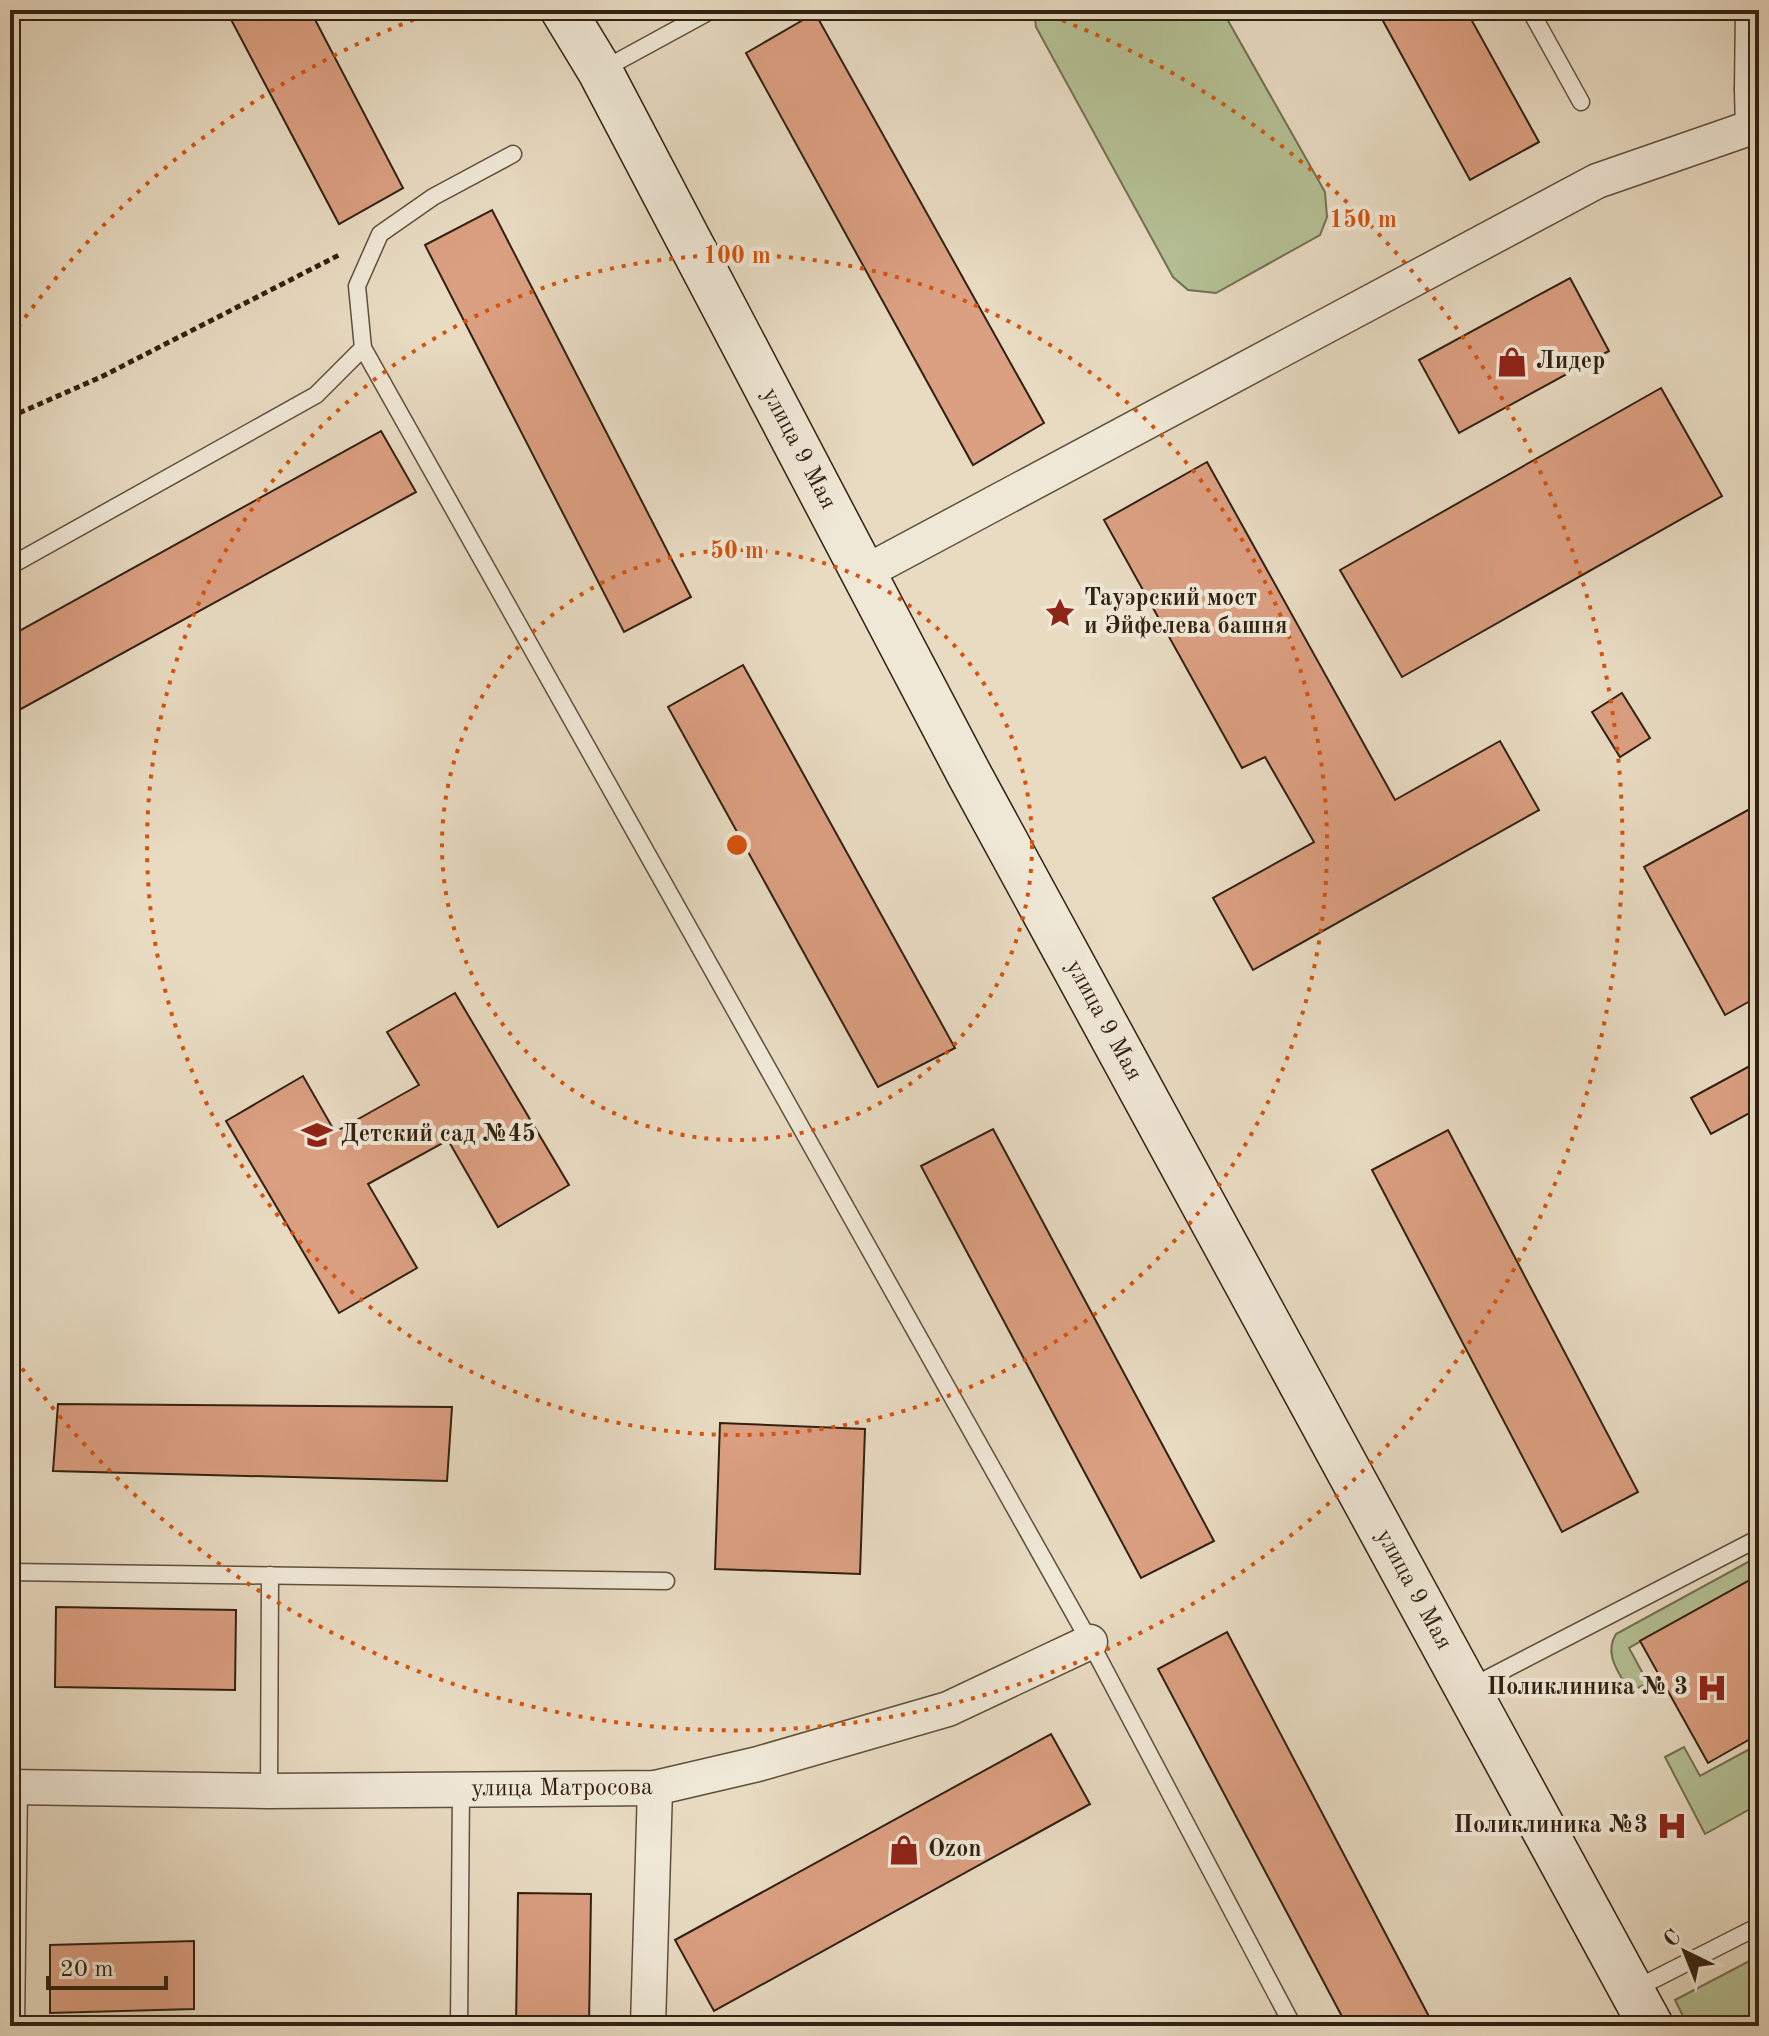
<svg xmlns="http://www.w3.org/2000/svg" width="1769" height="2036" font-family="'Old Standard TT',serif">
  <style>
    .green { fill: #b4c094; stroke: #727052; stroke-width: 2 }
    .building { fill: #db9f81; stroke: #312111; stroke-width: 2 }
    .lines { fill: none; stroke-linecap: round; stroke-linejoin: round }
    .lane-casing { stroke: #5f503d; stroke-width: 19 }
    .street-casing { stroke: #5f503d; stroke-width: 37 }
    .secondary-casing { stroke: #312111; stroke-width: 47 }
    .path { stroke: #312111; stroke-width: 5; stroke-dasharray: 6 4; stroke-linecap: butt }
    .lane { stroke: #f0e8d7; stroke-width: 16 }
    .street { stroke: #f0e8d7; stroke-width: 34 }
    .secondary { stroke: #f0e8d7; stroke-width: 44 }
    .ring { fill: none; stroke: #d6530c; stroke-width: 4; stroke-dasharray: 4 8 }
    .labels { text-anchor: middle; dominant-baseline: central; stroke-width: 8; stroke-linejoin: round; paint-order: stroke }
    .poi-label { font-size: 24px; font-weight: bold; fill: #312111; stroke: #f0e8d7; text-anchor: start }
    .street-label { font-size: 24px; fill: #312111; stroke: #f0e8d7 }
    .centre { fill: #d6530c; stroke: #f0e8d7; stroke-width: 4 }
    .ring-label { font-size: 24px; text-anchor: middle; font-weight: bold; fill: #d6530c; stroke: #f0e8d7; stroke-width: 8; stroke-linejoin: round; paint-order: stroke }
  </style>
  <rect width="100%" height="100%" fill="#e8dbc2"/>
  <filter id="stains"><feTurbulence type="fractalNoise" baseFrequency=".0025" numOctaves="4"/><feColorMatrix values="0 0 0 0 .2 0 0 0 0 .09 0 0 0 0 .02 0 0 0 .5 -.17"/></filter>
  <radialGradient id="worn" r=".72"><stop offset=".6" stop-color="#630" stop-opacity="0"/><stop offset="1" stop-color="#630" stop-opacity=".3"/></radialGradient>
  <g class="green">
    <path d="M1034,10H1222L1325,192L1327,217L1320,235L1216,293L1188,290L1173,277L1036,27Z"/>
    <path d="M1759,1556V1575L1629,1648L1648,1683L1630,1692C1620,1674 1603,1655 1616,1634Z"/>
    <path d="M1759,1744V1804L1705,1834L1665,1757L1684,1747L1700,1776Z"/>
    <path d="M1759,1956V2026H1688L1675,2000Z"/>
  </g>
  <g class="building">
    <path d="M226,10H310L403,188L339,224Z"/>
    <path d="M1377,10H1466L1539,142L1470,180Z"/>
    <path d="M815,13L1044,423L973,465L746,53Z"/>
    <path d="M492,210L691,597L624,632L425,245Z"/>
    <path d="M1570,278L1609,351L1459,433L1419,360Z"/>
    <path d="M1661,388L1722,496L1402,677L1340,570Z"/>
    <path d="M381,431L416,492L10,715V636Z"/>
    <path d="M1207,462L1395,800L1500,741L1539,810L1253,970L1213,898L1314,842L1265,757L1242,768L1104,520Z"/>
    <path d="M743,665L955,1048L878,1087L668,707Z"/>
    <path d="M1622,693L1650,738L1620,757L1592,712Z"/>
    <path d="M1759,804V996L1725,1015L1644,867Z"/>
    <path d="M455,993L569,1185L498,1227L448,1140L368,1184L417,1268L339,1313L226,1121L303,1076L335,1132L419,1085L387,1032Z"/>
    <path d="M1759,1061V1108L1711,1134L1691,1098Z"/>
    <path d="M993,1129L1214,1541L1141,1578L921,1166Z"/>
    <path d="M1448,1130L1638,1492L1562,1532L1372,1170Z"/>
    <path d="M58,1404L452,1407L447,1481L53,1471Z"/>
    <path d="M720,1423L865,1429L860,1574L715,1569Z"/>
    <path d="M1759,1575V1734L1708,1763L1640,1641Z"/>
    <path d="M56,1607L236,1610L235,1690L55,1687Z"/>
    <path d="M1227,1632L1434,2026H1347L1158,1669Z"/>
    <path d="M1051,1734L1090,1804L714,2011L675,1940Z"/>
    <path d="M518,1893L591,1894L589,2026H516Z"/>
    <path d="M194,1941V2009L50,2013V1945Z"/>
  </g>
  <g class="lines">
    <g class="lane-casing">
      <g id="lane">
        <path d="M1530,10L1581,102"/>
        <path d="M1744,10L1743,89L1759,73"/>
        <path d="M602,70L712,10"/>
        <path d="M1743,89L1744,130L1749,129"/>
        <path d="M363,348L1090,1642L1293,2026"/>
        <path d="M10,566L316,395L363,348L357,286L380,234L433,197L513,154"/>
        <path d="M10,1572L666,1581"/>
        <path d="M1469,1688L1759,1538"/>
        <path d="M269,1791L270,1575"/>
        <path d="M1633,1990L1759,1926"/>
        <path d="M16,2026L19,1787"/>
        <path d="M459,2026L461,1789"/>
      </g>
    </g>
    <g class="street-casing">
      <g id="street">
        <path d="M864,573L1597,181L1744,130"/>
        <path id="s1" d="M10,1787L269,1791L655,1788L758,1764L948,1709L1090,1642"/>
        <path d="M648,2026L655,1788"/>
      </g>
    </g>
    <g class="secondary-casing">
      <g id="secondary">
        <path id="s2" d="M563,10L600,71L969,774L1651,2026"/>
      </g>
    </g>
    <path class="path" d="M10,417L101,377L339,255"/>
    <use href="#lane" class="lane"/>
    <use href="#street" class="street"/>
    <use href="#secondary" class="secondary"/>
  </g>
  <g class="ring">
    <circle cx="737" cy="845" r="295"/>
    <circle cx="737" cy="845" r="590"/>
    <path d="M11 337A886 886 0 0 1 434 12M1040 12A886 886 0 1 1 11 1353"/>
  </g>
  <defs>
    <g id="shop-bare" transform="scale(2.4)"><path d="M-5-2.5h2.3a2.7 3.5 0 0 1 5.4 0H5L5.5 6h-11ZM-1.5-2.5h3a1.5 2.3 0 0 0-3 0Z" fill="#8f2418" stroke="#f0e8d7" stroke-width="2.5" paint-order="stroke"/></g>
    <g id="sight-bare" transform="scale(2.4)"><path d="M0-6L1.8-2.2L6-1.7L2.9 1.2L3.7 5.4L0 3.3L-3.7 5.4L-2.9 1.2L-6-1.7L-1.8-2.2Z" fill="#8f2418" stroke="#f0e8d7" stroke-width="2.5" paint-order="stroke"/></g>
    <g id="school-bare" transform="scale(2.4)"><path d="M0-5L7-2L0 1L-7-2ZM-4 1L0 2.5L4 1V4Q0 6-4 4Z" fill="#8f2418" stroke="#f0e8d7" stroke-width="2.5" paint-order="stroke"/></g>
    <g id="hospital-bare" transform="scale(2.4)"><path d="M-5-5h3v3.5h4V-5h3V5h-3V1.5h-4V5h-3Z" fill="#8f2418" stroke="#f0e8d7" stroke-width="2.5" paint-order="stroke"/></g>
  </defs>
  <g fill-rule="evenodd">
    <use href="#shop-bare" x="1512" y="362"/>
    <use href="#sight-bare" x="1060" y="613"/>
    <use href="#school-bare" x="317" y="1135"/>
    <use href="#hospital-bare" x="1712" y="1688"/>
    <use href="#hospital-bare" x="1672" y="1826"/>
    <use href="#shop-bare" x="904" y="1850"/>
  </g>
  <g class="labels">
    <g class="poi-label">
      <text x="1536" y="362">Лидер</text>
      <text x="1084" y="599">Тауэрский мост<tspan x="1084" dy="28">и Эйфелева башня</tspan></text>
      <text x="341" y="1135">Детский сад №45</text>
      <text x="1688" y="1688" text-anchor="end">Поликлиника № 3</text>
      <text x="1648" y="1826" text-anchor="end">Поликлиника №3</text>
      <text x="928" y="1850">Ozon</text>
    </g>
    <g class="street-label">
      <text stroke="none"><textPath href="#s2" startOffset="498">улица 9 Мая</textPath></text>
      <text stroke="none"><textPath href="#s2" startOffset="1146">улица 9 Мая</textPath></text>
      <text stroke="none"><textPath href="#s2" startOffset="1794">улица 9 Мая</textPath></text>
      <text stroke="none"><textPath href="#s1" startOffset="552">улица Матросова</textPath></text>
    </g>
  </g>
  <circle cx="737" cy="845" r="12" class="centre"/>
  <g class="ring-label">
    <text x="1363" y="227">150 m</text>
    <text x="737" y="263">100 m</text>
    <text x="737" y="558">50 m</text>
  </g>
  <rect width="1769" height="2036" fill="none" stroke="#e8dbc2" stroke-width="40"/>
  <rect x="12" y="12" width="1745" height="2012" fill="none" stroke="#312111" stroke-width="4"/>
  <rect x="20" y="20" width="1729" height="1996" fill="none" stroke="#312111" stroke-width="2"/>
  <g transform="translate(1685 1952) rotate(317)" stroke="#f0e8d7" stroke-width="6" paint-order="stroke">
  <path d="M0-6L14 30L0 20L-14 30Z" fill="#312111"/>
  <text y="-12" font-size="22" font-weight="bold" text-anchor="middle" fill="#312111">С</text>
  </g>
  <path d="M48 1976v12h118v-12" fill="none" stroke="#312111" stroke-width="4"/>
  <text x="60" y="1976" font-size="24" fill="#312111" stroke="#f0e8d7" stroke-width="6" paint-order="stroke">20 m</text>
  <rect width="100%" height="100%" filter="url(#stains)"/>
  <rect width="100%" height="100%" fill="url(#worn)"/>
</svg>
